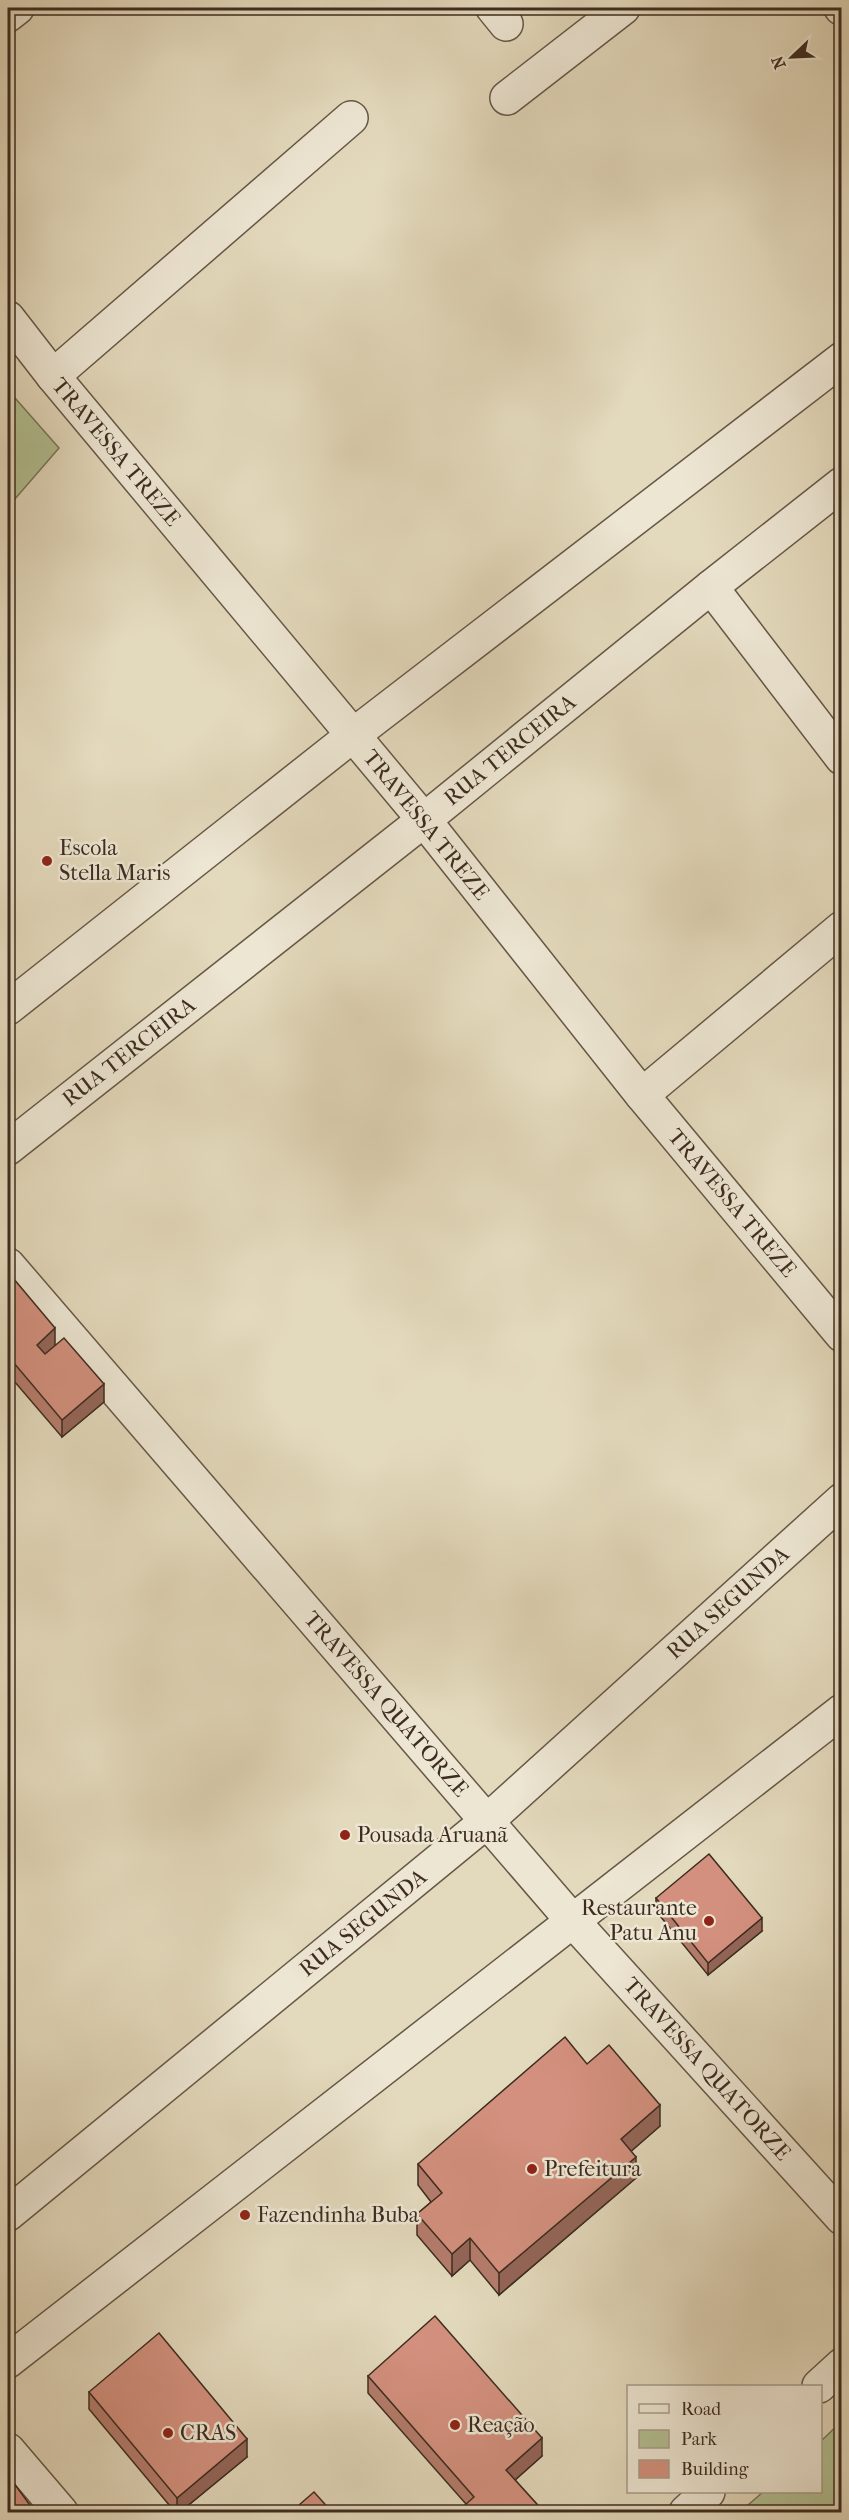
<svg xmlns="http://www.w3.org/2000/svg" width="849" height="2520" font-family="'IM FELL French Canon',serif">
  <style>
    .green { fill: #b2bf92; stroke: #787659; stroke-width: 1.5 }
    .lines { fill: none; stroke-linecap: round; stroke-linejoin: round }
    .minor-casing { stroke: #665747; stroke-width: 36 }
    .tertiary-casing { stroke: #665747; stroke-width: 36 }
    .minor { stroke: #ede6d3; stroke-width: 33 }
    .tertiary { stroke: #ede6d3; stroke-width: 33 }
    .wall { fill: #b57c6c; stroke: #3d2c20; stroke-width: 1.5 }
    .shaded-wall { fill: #946558; stroke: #3d2c20; stroke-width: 1.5 }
    .building { fill: #d3907e; stroke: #3d2c20; stroke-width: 1.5 }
    .poi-dot { fill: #8f2418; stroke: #ede6d3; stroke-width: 2 }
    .labels { text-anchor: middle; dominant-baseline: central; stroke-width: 5; stroke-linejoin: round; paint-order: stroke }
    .street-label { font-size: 22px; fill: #3d2c20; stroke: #ede6d3 }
    .poi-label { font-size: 22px; fill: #3d2c20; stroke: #ede6d3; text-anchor: start }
  </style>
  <rect width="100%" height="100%" fill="#e3d9bc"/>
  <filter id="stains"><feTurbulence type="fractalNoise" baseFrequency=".00333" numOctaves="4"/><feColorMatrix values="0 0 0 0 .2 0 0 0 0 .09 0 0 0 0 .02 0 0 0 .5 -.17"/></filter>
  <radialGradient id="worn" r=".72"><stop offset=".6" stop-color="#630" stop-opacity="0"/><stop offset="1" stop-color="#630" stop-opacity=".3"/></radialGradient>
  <g class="green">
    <path d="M8,390L59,448L8,507Z"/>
    <path d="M841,2422V2512H740L763,2492H820L821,2441Z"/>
  </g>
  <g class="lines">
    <g class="minor-casing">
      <g id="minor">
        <path d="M493,8L506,24"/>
        <path d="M841,8H842"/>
        <path d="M507,98L623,8"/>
        <path d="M8,318L53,376L424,820L642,1095L842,1335"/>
        <path d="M53,376L351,118"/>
        <path d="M711,587L842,758"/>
        <path d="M8,1008L352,736L842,359"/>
        <path d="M642,1095L842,928"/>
        <path d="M8,1148L424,820L711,587L842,484"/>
        <path d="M8,1265L571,1919L842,2218"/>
        <path d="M8,2214L487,1821L842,1500"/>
        <path d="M8,2361L842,1711"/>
        <path d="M819,2386L842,2365"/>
        <path d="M8,2450L61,2512"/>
        <path d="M686,2512L708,2492"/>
      </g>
    </g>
    <g class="tertiary-casing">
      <path id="tertiary" d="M8,15L17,8"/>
    </g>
    <use href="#minor" class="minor"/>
    <use href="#tertiary" class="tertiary"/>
  </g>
  <g class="wall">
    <path d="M8,1272L55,1345L104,1402L62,1437L8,1374Z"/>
    <path d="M656,1898L762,1931L708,1975L656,1911Z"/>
    <path d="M587,2064L660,2126L631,2151L636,2178L499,2295L470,2260L452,2276L417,2235V2214L431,2202L418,2185V2164Z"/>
    <path d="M368,2376L542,2456L515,2480L544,2512H465L466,2504L368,2393Z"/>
    <path d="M89,2392L247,2457L180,2512H175L89,2409Z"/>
  </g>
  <g class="shaded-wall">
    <path d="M55,1328V1346L37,1362V1345Z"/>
    <path d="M104,1384V1402L62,1437V1420Z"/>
    <path d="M762,1918V1931L708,1975V1963Z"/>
    <path d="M660,2105V2126L621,2160V2139Z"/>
    <path d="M636,2157V2178L499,2295V2273Z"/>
    <path d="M470,2238V2260L452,2276V2254Z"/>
    <path d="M542,2438V2456L506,2488V2470Z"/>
    <path d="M247,2439V2457L180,2512H177V2498Z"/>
  </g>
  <g class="building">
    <path d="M8,1272L55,1328L37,1345L45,1354L64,1338L104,1384L62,1420L8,1356Z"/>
    <path d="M709,1854L762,1918L708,1963L656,1898Z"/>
    <path d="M565,2037L587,2064L609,2045L660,2105L621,2139L636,2157L499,2273L470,2238L452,2254L417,2214L442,2193L418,2164Z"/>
    <path d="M435,2316L542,2438L506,2470L544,2512H471L465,2505L474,2497L368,2376Z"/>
    <path d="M159,2333L247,2439L177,2498L89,2392Z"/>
    <path d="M8,2475L35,2512H8Z"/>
    <path d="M314,2492L332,2512H291Z"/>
  </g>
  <g class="poi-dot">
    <circle cx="47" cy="861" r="6"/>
    <circle cx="345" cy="1835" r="6"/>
    <circle cx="709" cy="1921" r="6"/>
    <circle cx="532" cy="2169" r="6"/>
    <circle cx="245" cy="2215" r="6"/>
    <circle cx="455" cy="2425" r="6"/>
    <circle cx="168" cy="2433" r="6"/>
  </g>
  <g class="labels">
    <g class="street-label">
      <text transform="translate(116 452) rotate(50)">TRAVESSA TREZE</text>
      <text transform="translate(510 750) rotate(-39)">RUA TERCEIRA</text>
      <text transform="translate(426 825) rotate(51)">TRAVESSA TREZE</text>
      <text transform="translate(129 1052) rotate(-38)">RUA TERCEIRA</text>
      <text transform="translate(732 1203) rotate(50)">TRAVESSA TREZE</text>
      <text transform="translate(728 1603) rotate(-42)">RUA SEGUNDA</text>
      <text transform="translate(386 1704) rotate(49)">TRAVESSA QUATORZE</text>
      <text transform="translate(363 1923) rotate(-39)">RUA SEGUNDA</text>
      <text transform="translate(707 2069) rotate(48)">TRAVESSA QUATORZE</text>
    </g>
    <g class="poi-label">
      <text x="59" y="848">Escola<tspan x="59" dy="25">Stella Maris</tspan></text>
      <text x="357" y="1835">Pousada Aruanã</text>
      <text x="697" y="1908" text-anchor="end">Restaurante<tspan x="697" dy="25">Patu Anu</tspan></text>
      <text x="544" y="2169">Prefeitura</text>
      <text x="257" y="2215">Fazendinha Buba</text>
      <text x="467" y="2425">Reação</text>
      <text x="180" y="2433">CRAS</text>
    </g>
  </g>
  <rect width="849" height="2520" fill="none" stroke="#e3d9bc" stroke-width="30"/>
  <rect x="9" y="9" width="831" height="2502" fill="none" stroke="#3d2c20" stroke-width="3"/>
  <rect x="15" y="15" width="819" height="2490" fill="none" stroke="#3d2c20" stroke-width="1.5"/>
  <rect x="627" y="2385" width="195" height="108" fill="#ede6d3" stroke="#a79c8b" stroke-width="1.5"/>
  <rect x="639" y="2404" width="30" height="9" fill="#ede6d3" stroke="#a79c8b" stroke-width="1.5"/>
  <text x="681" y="2415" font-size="18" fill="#3d2c20">Road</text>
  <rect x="639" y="2430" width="30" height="18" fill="#b2bf92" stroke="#a79c8b" stroke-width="1.5"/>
  <text x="681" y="2445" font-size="18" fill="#3d2c20">Park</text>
  <rect x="639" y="2460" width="30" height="18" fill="#d3907e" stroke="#a79c8b" stroke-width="1.5"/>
  <text x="681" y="2475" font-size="18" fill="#3d2c20">Building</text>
  <g transform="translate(792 57) rotate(247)" stroke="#ede6d3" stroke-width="4.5" paint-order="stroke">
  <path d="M0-4.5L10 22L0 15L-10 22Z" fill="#3d2c20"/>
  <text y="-9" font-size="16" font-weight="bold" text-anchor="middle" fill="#3d2c20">N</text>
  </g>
  <rect width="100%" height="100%" filter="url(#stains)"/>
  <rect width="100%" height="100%" fill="url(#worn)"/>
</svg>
